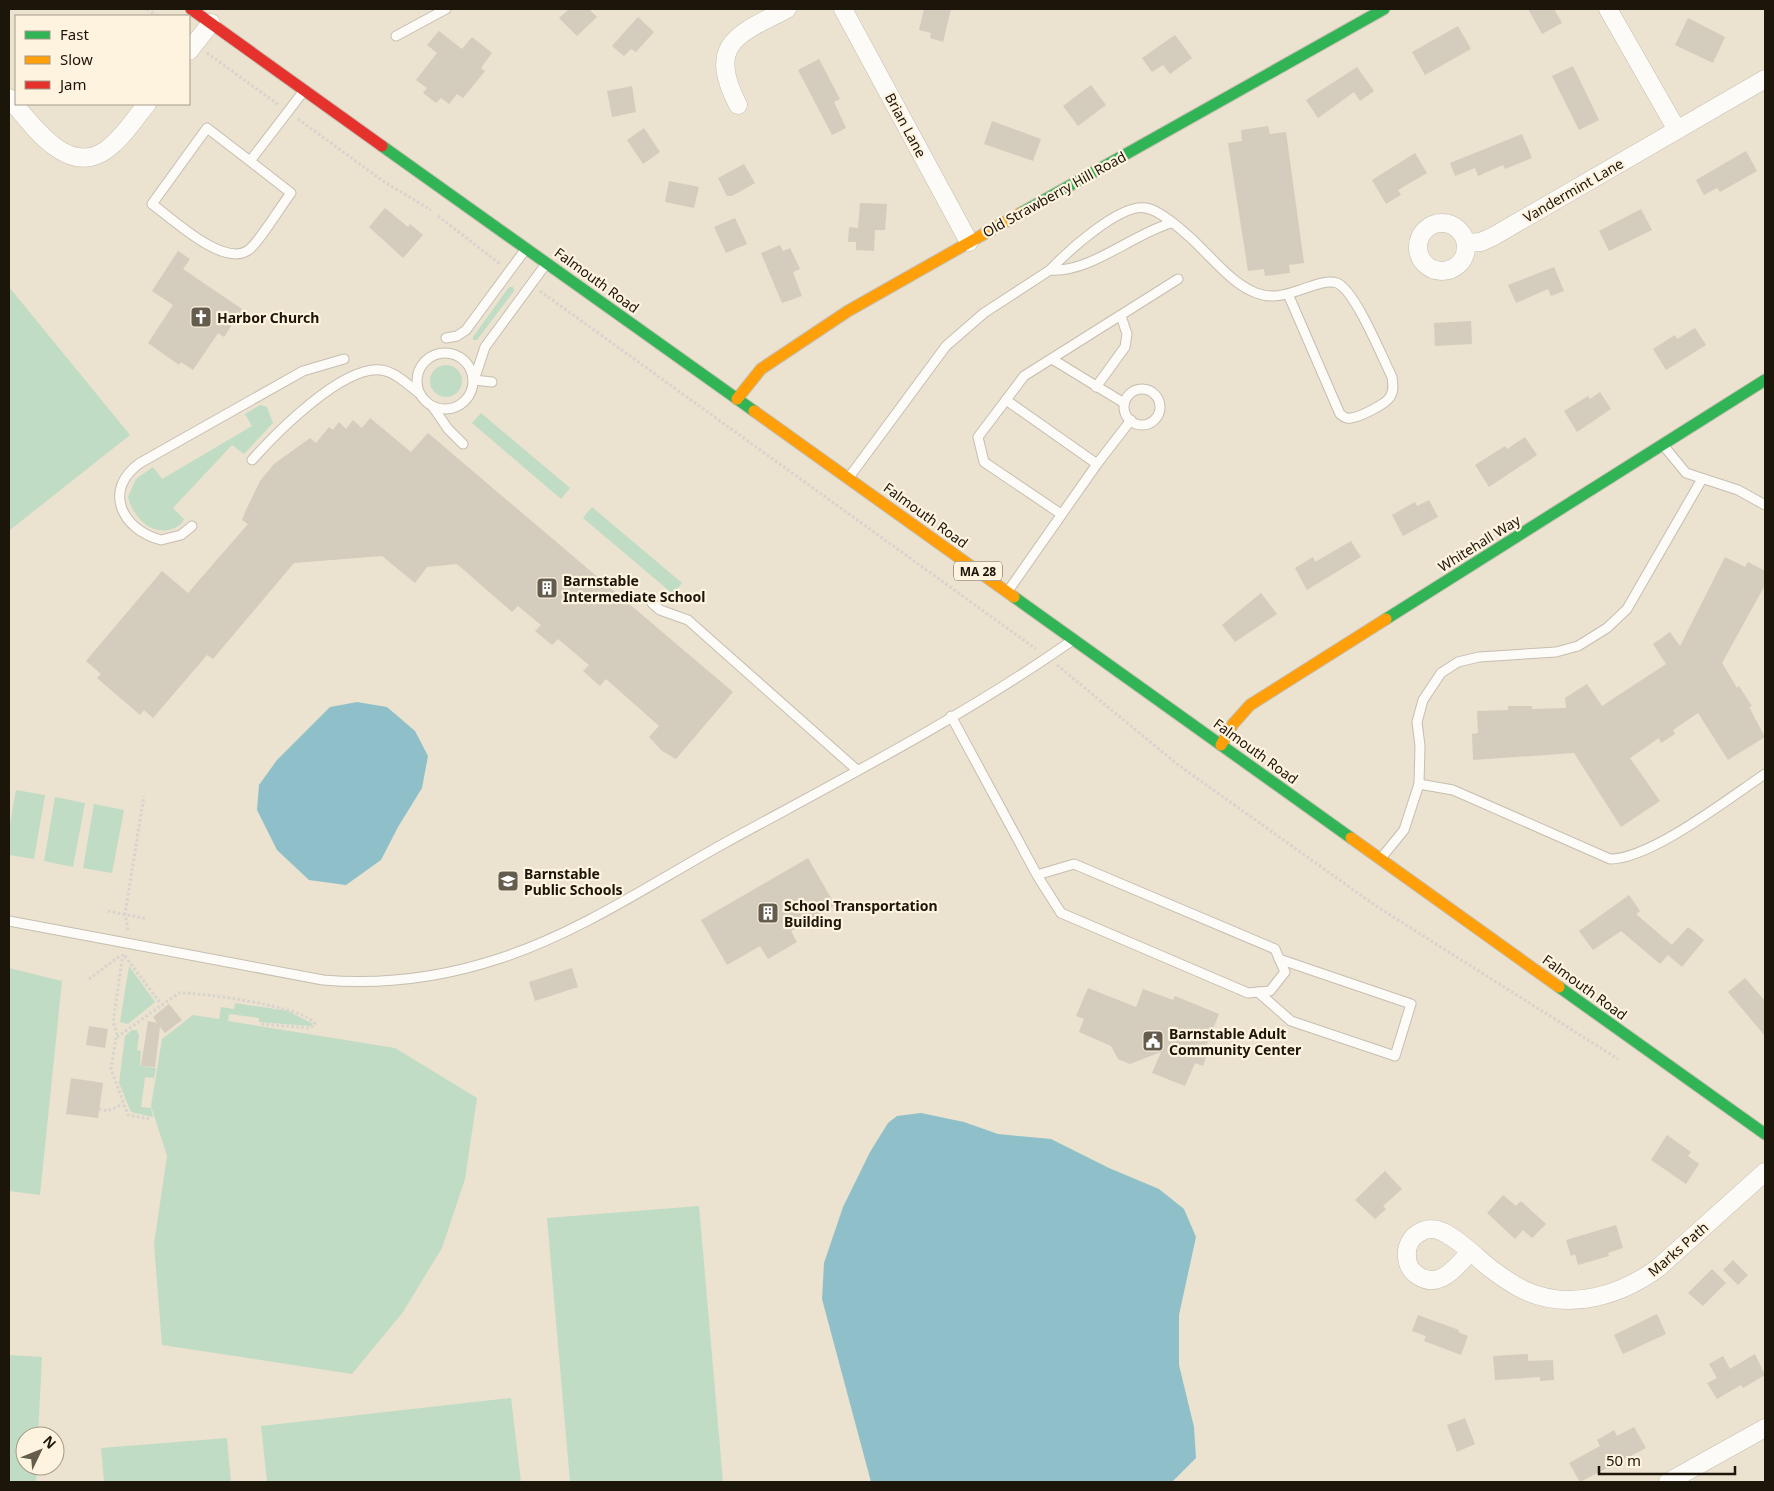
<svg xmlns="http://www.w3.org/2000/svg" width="1774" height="1491" font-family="'Noto Sans',sans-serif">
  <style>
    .green { fill: #c1dcc5 }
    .water { fill: #8fc0c9 }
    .building { fill: #d4ccbd }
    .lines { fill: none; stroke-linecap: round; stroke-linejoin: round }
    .lane-casing { stroke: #c6beb0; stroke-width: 11 }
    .street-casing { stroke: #c6beb0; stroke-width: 19 }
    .fast-casing { stroke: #c6beb0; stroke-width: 13 }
    .slow-casing { stroke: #c6beb0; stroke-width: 13 }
    .jam-casing { stroke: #c6beb0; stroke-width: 13 }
    .path { stroke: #d7d4cf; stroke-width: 3; stroke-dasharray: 2.5 2.5; stroke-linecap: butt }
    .lane { stroke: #fcfbf8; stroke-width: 9 }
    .street { stroke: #fcfbf8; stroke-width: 18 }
    .fast { stroke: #30b455; stroke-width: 11 }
    .slow { stroke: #ff9f0a; stroke-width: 11 }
    .jam { stroke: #e5322d; stroke-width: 11 }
    .labels { text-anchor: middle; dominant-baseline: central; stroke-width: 4.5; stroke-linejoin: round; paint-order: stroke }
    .shield { fill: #fef3df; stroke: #605849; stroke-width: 1 }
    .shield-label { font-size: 12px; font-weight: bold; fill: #1c1509 }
    .street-label { font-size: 14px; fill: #1c1509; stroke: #fef3df }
    .poi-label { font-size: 14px; font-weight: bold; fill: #1c1509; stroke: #fef3df; text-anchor: start }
  </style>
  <rect width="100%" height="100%" fill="#ebe2cf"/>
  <g class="green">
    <path d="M9,287L130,435L10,530L9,529Z"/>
    <path d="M509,287H513L514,291L477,340H473V337Z"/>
    <circle cx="446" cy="381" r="16"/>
    <path d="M260,405L267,407L273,423L244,454L232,445L173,508L184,519C182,524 178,527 172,529C151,536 133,517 128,497L136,479L153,467L162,479L252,426L245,414Z"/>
    <path d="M481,413L570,488L561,499L472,423Z"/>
    <path d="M592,507L682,583L673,594L583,518Z"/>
    <path d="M16,790L45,795L34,859L9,855V830Z"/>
    <path d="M55,797L85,803L73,867L44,861Z"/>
    <path d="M94,804L124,810L112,873L83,868Z"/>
    <path d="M129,966L155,1002L128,1024L120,1022Z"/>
    <path d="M9,968L62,981L40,1195L9,1191Z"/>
    <path d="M235,1003L288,1011L313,1024L310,1026L259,1022V1018L229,1014L228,1021L395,1048L477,1098L465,1179L442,1248L403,1312L352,1374L162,1345L154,1244L167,1156L151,1106L162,1039L193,1015L219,1019L221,1007L234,1009Z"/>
    <path d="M132,1030H137L139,1036L137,1050L141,1051L140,1066L156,1068L154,1078L145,1077L141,1107L151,1108L153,1117L131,1112L119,1083L125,1036Z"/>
    <path d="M699,1206L723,1482H570L547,1218Z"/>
    <path d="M9,1355L42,1357L38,1436H25V1466H37L36,1482H9Z"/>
    <path d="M511,1398L521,1482H267L261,1426Z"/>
    <path d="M227,1438L231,1482H104L101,1448Z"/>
  </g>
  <g class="water">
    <path d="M357,702L387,707L415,731L428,756L422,788L398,827L381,860L346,885L309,880L277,850L257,810L259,785L277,760L330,707Z"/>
    <path d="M921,1113L964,1122L998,1134L1051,1139L1109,1168L1159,1189L1184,1209L1196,1237L1179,1315V1365L1194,1427L1196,1458L1172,1482H871L822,1299L824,1263L843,1207L870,1152L888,1123L897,1116Z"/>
  </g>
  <g class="building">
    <path d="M569,9H589L597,17L577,36L559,18Z"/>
    <path d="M924,9H951L943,42L930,38L931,33L919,30Z"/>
    <path d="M1528,9H1554L1562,23L1542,34Z"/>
    <path d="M638,17L654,32L636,52L631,49L624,56L612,46Z"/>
    <path d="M1688,18L1725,37L1713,63L1675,45Z"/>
    <path d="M1458,26L1471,49L1425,75L1412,52Z"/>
    <path d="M439,31L462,49L472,37L492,53L481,68L485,71L463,98L457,94L449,104L441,98L436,103L423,93L427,88L416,80L437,53L427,45Z"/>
    <path d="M1175,35L1192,58L1170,74L1163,65L1152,72L1142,58Z"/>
    <path d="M819,59L840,99L834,102L846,128L832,135L798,70Z"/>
    <path d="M1573,66L1599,120L1579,130L1552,76Z"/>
    <path d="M1357,67L1374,91L1360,101L1354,92L1318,118L1306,100Z"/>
    <path d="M1091,85L1106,105L1078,126L1063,106Z"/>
    <path d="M632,86L636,112L612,117L607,91Z"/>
    <path d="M992,121L1041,139L1033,161L984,144Z"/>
    <path d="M1268,126L1270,134L1286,132L1304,263L1289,265L1290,273L1265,276L1264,269L1248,271L1228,143L1242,141L1241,130Z"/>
    <path d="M644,128L660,152L643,164L627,140Z"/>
    <path d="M1522,134L1532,158L1505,169L1503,165L1478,176L1475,168L1455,176L1450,163Z"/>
    <path d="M1746,151L1757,171L1720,192L1717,188L1704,195L1696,180Z"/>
    <path d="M1415,153L1427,173L1398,190L1401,195L1386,204L1372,180Z"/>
    <path d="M744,164L755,183L732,196H727L718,178Z"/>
    <path d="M669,181L699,187L694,208L665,202Z"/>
    <path d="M860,203L887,204L885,230H875L874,251L856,250V242H848L849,227L858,228Z"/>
    <path d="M385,208L408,227L410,224L423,235L403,258L369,227Z"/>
    <path d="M1641,209L1652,230L1609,251L1599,231Z"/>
    <path d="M735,218L747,244L726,253L714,227Z"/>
    <path d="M780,245L783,251L790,248L800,269L793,272L802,296L782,303L761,253Z"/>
    <path d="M178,251L190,259L183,269L242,309L224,337L218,333L193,370L181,362L179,365L148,343L173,305L152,291Z"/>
    <path d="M1554,267L1564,291L1551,296L1548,289L1516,303L1508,285Z"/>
    <path d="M1471,321L1472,344L1435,346L1434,323Z"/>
    <path d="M1695,328L1706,345L1666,370L1653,349L1675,335L1677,339Z"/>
    <path d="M1600,392L1611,409L1577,432L1564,411L1588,396L1590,399Z"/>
    <path d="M370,418L411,452L428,433L733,692L676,759L662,751L649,737L659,726L606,679L600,686L583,671L589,665L558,639L552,645L535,631L541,625L518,606L512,612L457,564L427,567L415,583L382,556L294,563L213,659L207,655L153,718L144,710L140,715L97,678L101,674L86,661L162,571L188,593L248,524L242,520L245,512L260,481L274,464L310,438L316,443L329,427L333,430L339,422L346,429L353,420L362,428Z"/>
    <path d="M1525,437L1537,455L1489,487L1475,465L1505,446L1507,449Z"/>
    <path d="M1429,500L1438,517L1403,536L1392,515L1415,502L1417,506Z"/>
    <path d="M1351,541L1361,557L1307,590L1295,568L1313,557L1315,562Z"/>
    <path d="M1725,557L1745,567L1748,562L1765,571V585L1722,663L1737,688L1739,686L1752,706L1749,707L1765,737L1728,760L1698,713L1673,730L1675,734L1661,743L1659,738L1630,758L1660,801L1621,827L1574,753L1473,760L1472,734L1478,733L1477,711L1508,710V706H1532V709L1566,708L1565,698L1587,684L1602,706L1666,664L1653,644L1670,632L1680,646Z"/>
    <path d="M1261,593L1277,614L1235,642L1222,625Z"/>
    <path d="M808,858L835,905L791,931L797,942L768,959L760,946L727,965L701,920Z"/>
    <path d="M1629,895L1640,911L1636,914L1672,945L1688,927L1704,940L1682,967L1668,955L1660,964L1621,931L1593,950L1579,931Z"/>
    <path d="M572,968L578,987L535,1001L529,982Z"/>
    <path d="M1745,978L1765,1001V1036L1728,992Z"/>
    <path d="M1088,988L1136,1007L1143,989L1173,1000L1175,996L1219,1014L1205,1049L1209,1050L1203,1066L1195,1063L1185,1086L1152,1073L1161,1052L1130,1064L1118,1059L1111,1046L1079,1032L1084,1019L1076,1016Z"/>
    <path d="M169,1004L182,1020L165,1033L160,1027L155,1067L141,1066L148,1021L157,1023L153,1017Z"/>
    <path d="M89,1026L108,1029L105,1048L86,1045Z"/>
    <path d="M71,1078L103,1083L98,1118L66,1114Z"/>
    <path d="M1667,1135L1691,1152L1688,1156L1699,1164L1686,1184L1651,1160Z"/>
    <path d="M1385,1171L1402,1189L1383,1206L1386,1209L1375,1219L1355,1200Z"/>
    <path d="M1503,1195L1516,1206L1521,1201L1546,1224L1532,1238L1523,1230L1515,1239L1487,1213Z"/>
    <path d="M1616,1225L1623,1248L1608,1253L1609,1256L1578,1265L1575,1254L1571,1256L1566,1240Z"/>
    <path d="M1733,1260L1748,1275L1738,1285L1723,1270Z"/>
    <path d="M1712,1269L1726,1283L1703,1306L1688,1293Z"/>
    <path d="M1657,1314L1666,1334L1623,1354L1614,1335Z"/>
    <path d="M1418,1315L1459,1330L1458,1332L1468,1336L1461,1355L1424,1341L1426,1336L1412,1331Z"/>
    <path d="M1528,1354V1361L1553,1360L1554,1380L1540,1381V1377L1495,1380L1493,1356Z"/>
    <path d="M1755,1354L1765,1375L1743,1388L1741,1385L1717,1399L1707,1383L1717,1378L1709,1364L1723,1356L1730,1369Z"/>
    <path d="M1465,1418L1475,1444L1457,1452L1447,1425Z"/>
    <path d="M1634,1427L1646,1448L1580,1482L1569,1463L1600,1446L1597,1440L1614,1430L1617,1436Z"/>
  </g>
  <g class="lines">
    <g class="lane-casing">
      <g id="lane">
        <path d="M396,36L446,9"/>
        <path d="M250,161L207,128L152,204C173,219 222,266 247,251C257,246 282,204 291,193L250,161L303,92"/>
        <path d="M1171,223C1131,235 1090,273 1050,270C1067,252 1120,203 1146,208C1163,211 1194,240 1206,253C1221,268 1236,285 1256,293C1272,299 1285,295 1300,290C1310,287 1327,279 1337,283C1355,290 1382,357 1392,377C1393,384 1394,391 1390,397C1386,404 1360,417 1351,418C1346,419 1344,417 1340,414L1288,294"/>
        <path d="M446,338L457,336L466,330L525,250"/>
        <circle cx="445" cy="381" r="28"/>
        <path d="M1052,359L1124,403"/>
        <path d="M492,382L474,380L485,347L546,264"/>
        <path d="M1096,387L1125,347L1127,334L1121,316"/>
        <circle cx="1142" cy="407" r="18"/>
        <path d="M1006,400L1024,376L1178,279"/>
        <path d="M433,407L448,429L463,444"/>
        <path d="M1663,445L1686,473L1738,490L1765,505"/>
        <path d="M252,460C276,433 343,365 381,370C396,372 408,385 420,394"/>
        <path d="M1097,464L1131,420"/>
        <path d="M850,476L946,346L984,313L1050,270"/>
        <path d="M1702,479L1627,609L1607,628L1578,646L1556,652L1479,657L1458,662L1441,673L1423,700L1417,722L1420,746L1419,784L1453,790L1610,859C1651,859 1729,798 1765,774"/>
        <path d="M192,526L181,535L161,540C122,530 102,490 140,463L303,371L344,359"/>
        <path d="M1008,591L1097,464L1006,400L978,437L984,462L1061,514"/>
        <path d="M652,603L660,610L688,620L857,770"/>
        <path d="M951,716L1037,875L1040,880L1061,913L1248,993L1270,991L1285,972L1275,949L1074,864L1037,875"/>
        <path d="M1382,857L1404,830L1419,784"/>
        <path d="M9,921L323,980C382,985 444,977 501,958C580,932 651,884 723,844C840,780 961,718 1070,642"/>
        <path d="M1258,992L1291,1021L1395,1056L1411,1004L1279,959"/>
      </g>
    </g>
    <g class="street-casing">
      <g id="street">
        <path d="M843,9L969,242"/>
        <path d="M1608,9L1677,130"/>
        <path d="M189,51L211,23"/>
        <path d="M9,98C31,123 67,178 106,150C123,138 134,119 147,104"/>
        <path d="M738,105C706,44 738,34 787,9"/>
        <circle cx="1442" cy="247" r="24"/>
        <path d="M1467,243L1481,242L1494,236L1765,79"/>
        <path d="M1470,1252C1457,1266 1439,1291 1417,1275C1411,1271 1407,1264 1407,1256C1405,1237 1426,1223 1443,1232C1460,1240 1476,1257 1491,1269C1502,1277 1514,1286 1526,1291C1571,1311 1621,1295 1658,1268L1765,1172"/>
        <path d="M1668,1482L1765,1428"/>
      </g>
    </g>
    <g class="fast-casing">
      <g id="fast">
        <path d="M382,146L754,411"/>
        <path d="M1021,213L1384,9"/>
        <path d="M1014,597L1351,838"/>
        <path d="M1386,619L1765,380"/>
        <path d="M1559,987L1765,1134"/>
      </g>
    </g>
    <g class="slow-casing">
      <g id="slow">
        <path d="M737,399L761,369L848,311L1021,213"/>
        <path d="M754,411L1014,597"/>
        <path d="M1221,745L1233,724L1250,705L1386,619"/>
        <path d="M1351,838L1559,987"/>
      </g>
    </g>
    <g class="jam-casing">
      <path id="jam" d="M191,9L382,146"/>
    </g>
    <g class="path">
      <path d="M147,9L157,16"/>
      <path d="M207,53L279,105"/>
      <path d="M298,119L383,181L431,210"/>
      <path d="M438,216L500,264"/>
      <path d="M540,291L1036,649"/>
      <path d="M1057,665L1177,764L1376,906L1618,1059"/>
      <path d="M108,911L147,919"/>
      <path d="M128,930L125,914L144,796"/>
      <path d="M123,954L113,1022L117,1032L111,1069L128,1115L151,1119"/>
      <path d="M125,956L161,1004"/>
      <path d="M89,979L121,955"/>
      <path d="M117,1037L179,993C201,992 306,1007 315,1024L310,1028L260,1024"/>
      <path d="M99,1109L107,1111L123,1104"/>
    </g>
    <use href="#lane" class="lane"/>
    <use href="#street" class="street"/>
    <use href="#fast" class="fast"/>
    <use href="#slow" class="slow"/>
    <use href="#jam" class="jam"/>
  </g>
  <defs>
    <g id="church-square" transform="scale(1.125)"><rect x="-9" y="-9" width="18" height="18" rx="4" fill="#645d4e" stroke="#fef3df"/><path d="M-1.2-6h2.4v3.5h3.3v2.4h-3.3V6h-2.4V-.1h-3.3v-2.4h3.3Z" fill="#fff"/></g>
    <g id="building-square" transform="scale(1.125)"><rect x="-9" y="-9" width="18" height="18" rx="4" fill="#645d4e" stroke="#fef3df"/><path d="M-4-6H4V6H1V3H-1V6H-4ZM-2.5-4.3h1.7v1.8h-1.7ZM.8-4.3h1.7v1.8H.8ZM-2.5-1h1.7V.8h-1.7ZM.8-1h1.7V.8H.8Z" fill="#fff"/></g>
    <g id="school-square" transform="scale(1.125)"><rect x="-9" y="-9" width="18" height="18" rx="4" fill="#645d4e" stroke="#fef3df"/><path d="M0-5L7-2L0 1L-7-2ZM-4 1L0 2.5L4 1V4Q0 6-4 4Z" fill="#fff"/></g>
    <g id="civic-square" transform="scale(1.125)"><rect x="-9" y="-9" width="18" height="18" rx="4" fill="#645d4e" stroke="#fef3df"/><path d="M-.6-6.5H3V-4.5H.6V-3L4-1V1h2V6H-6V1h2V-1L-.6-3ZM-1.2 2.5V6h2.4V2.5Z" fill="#fff"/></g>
  </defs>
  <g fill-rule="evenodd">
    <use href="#church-square" x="201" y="317"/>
    <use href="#building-square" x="547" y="588"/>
    <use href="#school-square" x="508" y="881"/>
    <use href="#building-square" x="768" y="913"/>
    <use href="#civic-square" x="1153" y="1041"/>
  </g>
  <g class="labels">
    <rect class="shield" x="954" y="561.5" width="48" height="19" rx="4"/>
    <g class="shield-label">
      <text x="978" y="571">MA 28</text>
    </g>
    <g class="street-label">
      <text transform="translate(906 125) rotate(62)">Brian Lane</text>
      <text transform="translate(1573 190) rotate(-30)">Vandermint Lane</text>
      <text transform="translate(1054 194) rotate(-29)">Old Strawberry Hill Road</text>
      <text transform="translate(597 280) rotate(36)">Falmouth Road</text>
      <text transform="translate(926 515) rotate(36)">Falmouth Road</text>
      <text transform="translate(1479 543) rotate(-32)">Whitehall Way</text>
      <text transform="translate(1256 751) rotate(36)">Falmouth Road</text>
      <text transform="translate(1585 987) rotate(36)">Falmouth Road</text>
      <text transform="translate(1678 1249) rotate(-41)">Marks Path</text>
    </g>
    <g class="poi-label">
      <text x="217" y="317">Harbor Church</text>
      <text x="563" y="580">Barnstable<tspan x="563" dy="16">Intermediate School</tspan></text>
      <text x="524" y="873">Barnstable<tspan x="524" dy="16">Public Schools</tspan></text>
      <text x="784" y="905">School Transportation<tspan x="784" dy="16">Building</tspan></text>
      <text x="1169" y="1033">Barnstable Adult<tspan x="1169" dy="16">Community Center</tspan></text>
    </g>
  </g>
  <rect width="1774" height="1491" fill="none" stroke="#1c1509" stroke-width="20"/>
  <rect x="15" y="15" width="175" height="90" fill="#fef3df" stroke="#a49a89"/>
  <rect x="25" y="31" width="25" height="8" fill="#30b455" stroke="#a49a89"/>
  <text x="60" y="40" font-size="15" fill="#1c1509">Fast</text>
  <rect x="25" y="56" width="25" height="8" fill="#ff9f0a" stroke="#a49a89"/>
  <text x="60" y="65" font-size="15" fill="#1c1509">Slow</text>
  <rect x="25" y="81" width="25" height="8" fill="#e5322d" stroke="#a49a89"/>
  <text x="60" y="90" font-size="15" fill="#1c1509">Jam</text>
  <g transform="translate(40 1451) rotate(47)"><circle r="24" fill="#fef3df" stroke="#a49a89"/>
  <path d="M0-4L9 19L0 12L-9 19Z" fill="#645d4e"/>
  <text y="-8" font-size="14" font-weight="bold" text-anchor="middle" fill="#1c1509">N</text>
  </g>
  <path d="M1599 1466v8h136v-8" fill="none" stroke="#1c1509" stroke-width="2.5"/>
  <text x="1606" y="1466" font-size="15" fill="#1c1509" stroke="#fef3df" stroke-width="4" paint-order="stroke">50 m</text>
</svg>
